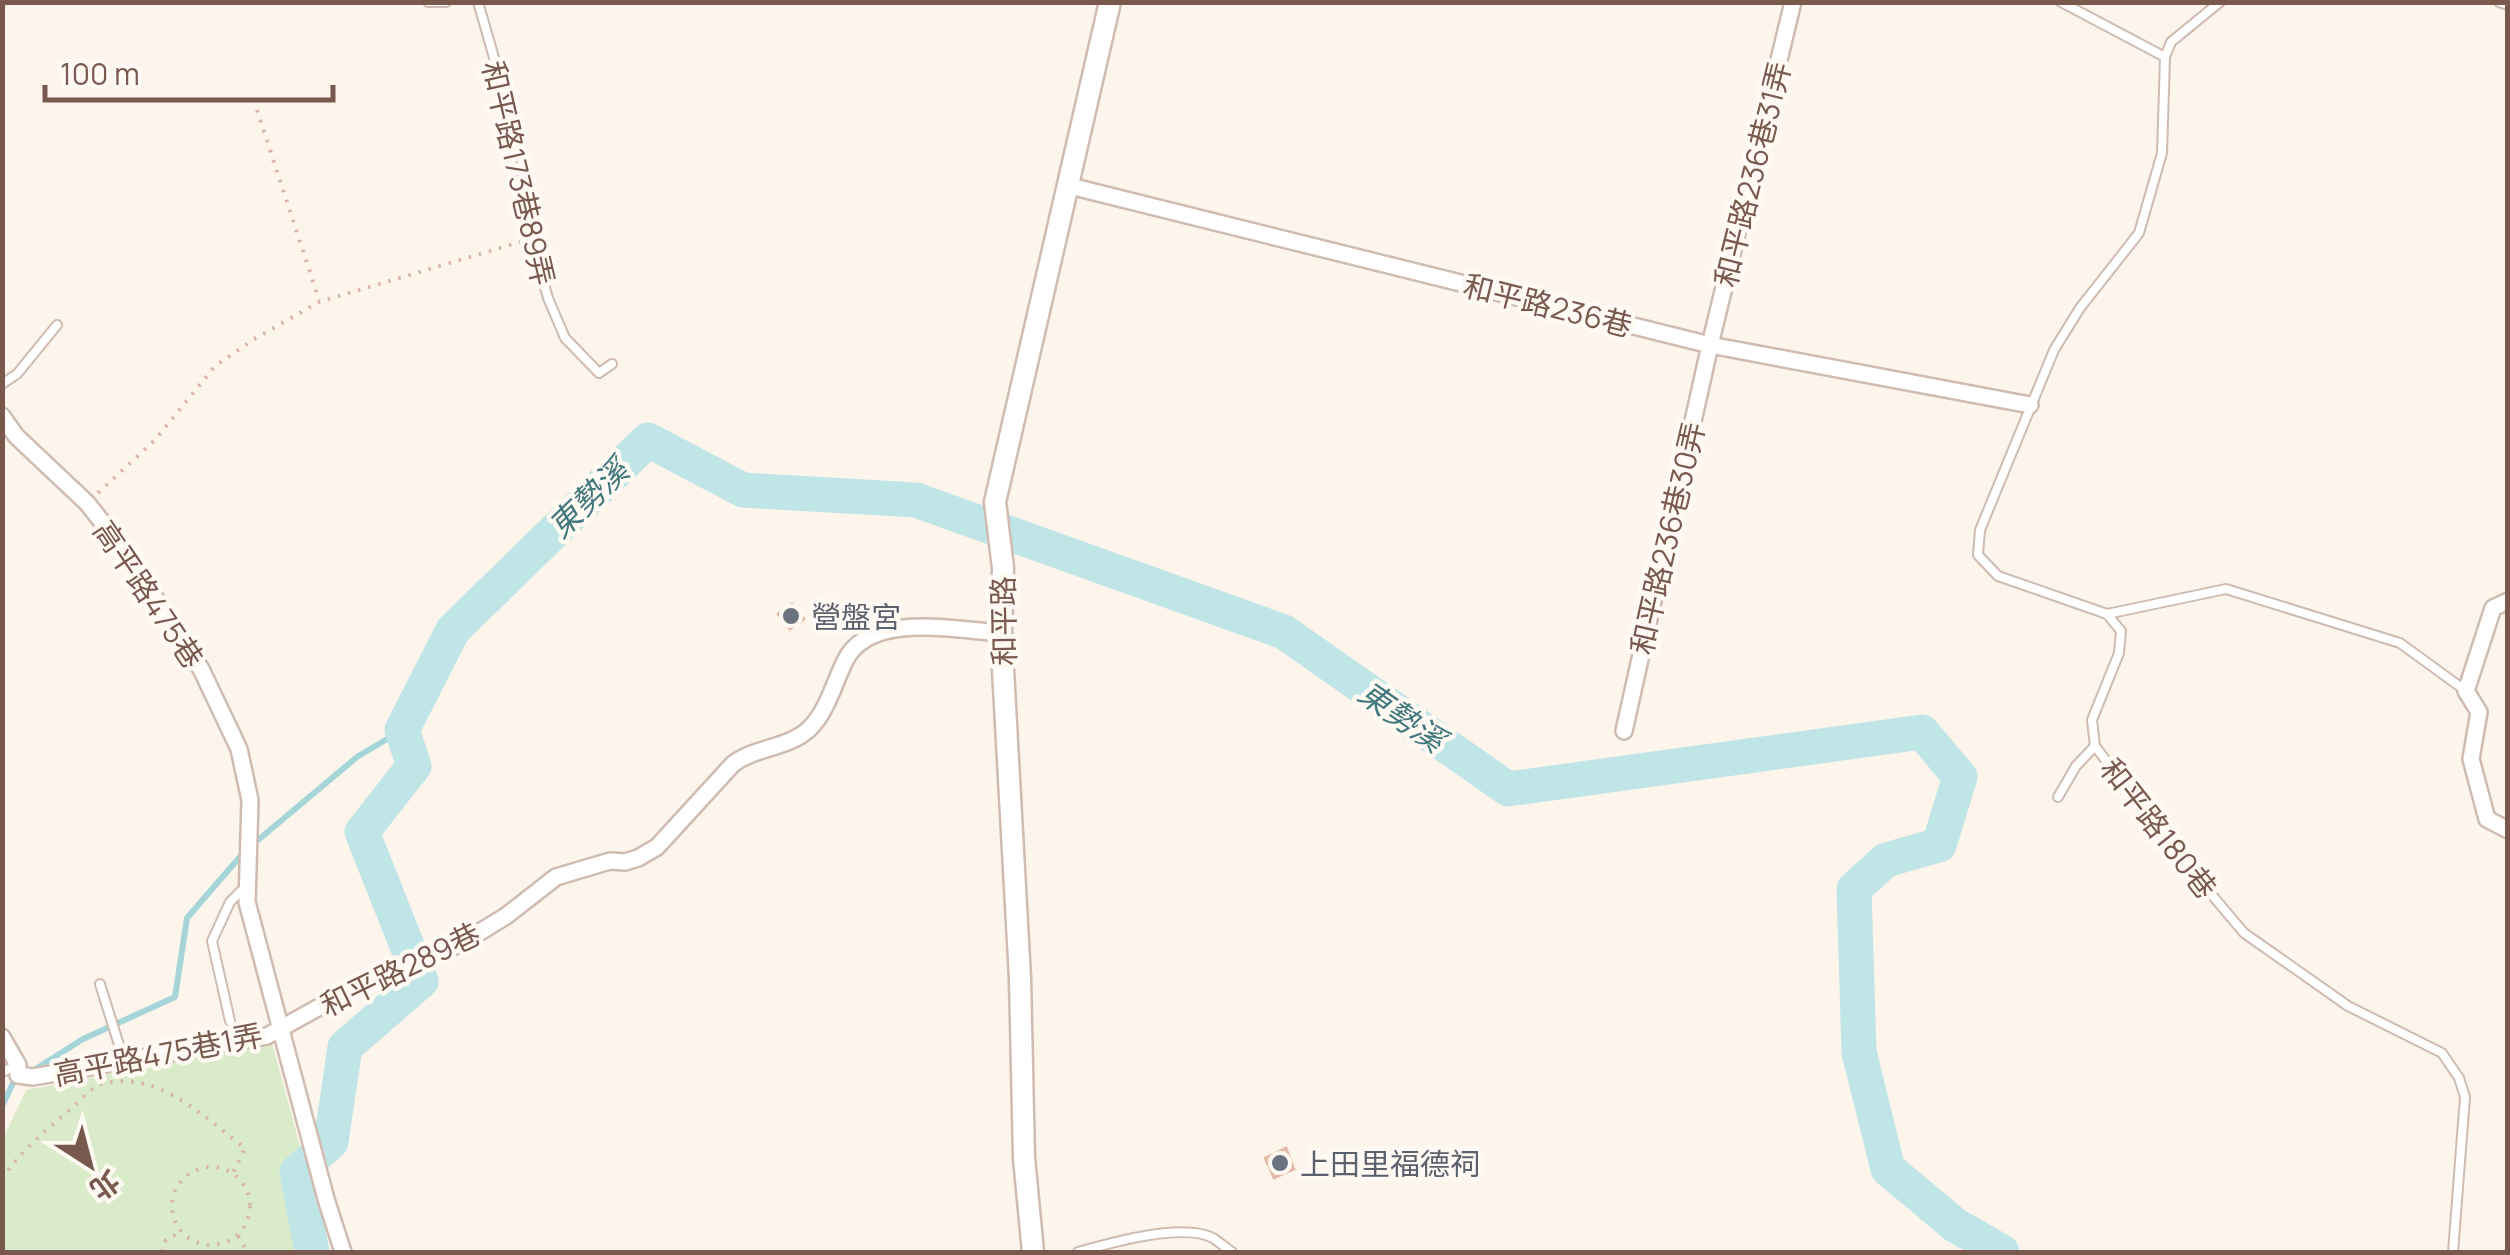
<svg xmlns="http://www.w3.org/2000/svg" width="2510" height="1255" font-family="Manrope,'Noto Sans TC',sans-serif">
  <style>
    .green { fill: #daebca }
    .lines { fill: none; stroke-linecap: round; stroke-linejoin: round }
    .stream { stroke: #a6d5d9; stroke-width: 6 }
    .river { stroke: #c0e5e7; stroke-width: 35 }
    .building { fill: #f2d2c4; stroke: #e4b7a4; stroke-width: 2.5 }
    .service-casing { stroke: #d0bbb0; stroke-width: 12 }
    .minor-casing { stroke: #d0bbb0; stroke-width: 20 }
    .tertiary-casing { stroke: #d0bbb0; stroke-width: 25 }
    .path { stroke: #d8b5a6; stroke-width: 4; stroke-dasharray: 2.5 8; stroke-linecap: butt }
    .service { stroke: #fff; stroke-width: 8 }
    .minor { stroke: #fff; stroke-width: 15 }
    .tertiary { stroke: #fff; stroke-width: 20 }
    .worship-dot { fill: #6b7280; stroke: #fff9f3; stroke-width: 4 }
    .labels { text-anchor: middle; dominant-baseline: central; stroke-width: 9; stroke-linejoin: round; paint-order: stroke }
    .street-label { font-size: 30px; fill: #79594e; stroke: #fff9f3 }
    .worship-label { font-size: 30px; fill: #5b616d; stroke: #fff9f3; text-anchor: start }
    .water-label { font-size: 32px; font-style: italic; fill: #41787d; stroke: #fff9f3 }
  </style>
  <rect width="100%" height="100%" fill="#fdf5ec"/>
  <path class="green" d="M272,1043L329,1252H3V1139L26,1090Z"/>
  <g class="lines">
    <g class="stream">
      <path d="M31,1072L83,1039L175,997L187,918L245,851L357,757L402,730"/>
      <path d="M2,1106L13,1083L20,1079"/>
    </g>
    <path class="river" d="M312,1252L297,1172L331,1142L345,1047L421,981L362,832L414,766L402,730L453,630L648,440L743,490L916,500L1284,632L1508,789L1922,732L1960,777L1939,845L1886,860L1854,889L1859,1052L1888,1169L1955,1225L2002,1252"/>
  </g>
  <g class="building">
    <path d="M792,604L804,619L790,629L778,614Z"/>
    <path d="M1286,1148L1294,1169L1274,1178L1265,1158Z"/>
  </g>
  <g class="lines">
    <g class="service-casing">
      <g id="service">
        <path d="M428,2H446"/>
        <path d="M478,2L520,148L531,239L548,298L565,338L599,373L612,364"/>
        <path d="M2061,2L2165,57"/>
        <path d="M2220,2L2171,42L2165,57L2162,153L2139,233L2080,308L2054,350L1980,530L1978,555L1998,576L2107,614L2121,631L2119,653L2092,720L2095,746L2164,838L2244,933L2348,1006L2442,1053L2459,1078L2465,1097L2453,1252"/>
        <path d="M2499,2L2508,5"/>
        <path d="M2,384L17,374L57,325"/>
        <path d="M2107,614L2226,589L2400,643L2466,691"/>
        <path d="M2058,797L2076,766L2095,746"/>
        <path d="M100,984L124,1061"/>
        <path d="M230,1021L212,941L230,902L246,886"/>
        <path d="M2,1072L18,1065"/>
        <path d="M1078,1252C1110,1243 1183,1222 1213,1238C1219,1242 1226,1248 1232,1252"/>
      </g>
    </g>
    <g class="minor-casing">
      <g id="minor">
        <path d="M1070,186L1710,345L2030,405"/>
        <path d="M2,416L16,436L87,503L122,547L201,669L239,749L250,800L247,902L326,1199L343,1252"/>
        <path d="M2508,601L2493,608L2466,691L2479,712L2471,759L2487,819L2508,830"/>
        <path d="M1624,731L1710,345L1793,2"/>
        <path d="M2,1037L18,1065V1075L33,1077L267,1036L359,985L462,943L506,916L556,877L610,861L625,862L638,858L657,847L733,764C755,747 789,748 809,729C827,712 834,683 845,661C869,611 956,630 1001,633"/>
      </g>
    </g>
    <g class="tertiary-casing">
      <path id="tertiary" d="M1033,1252L1024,1158L1020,978L1001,633L1003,568L995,502L1110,2"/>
    </g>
    <g class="path">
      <path d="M257,110L319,300"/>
      <path d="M98,493L155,440L215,366L256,338L319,302L520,242"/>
      <circle cx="211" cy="1206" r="39"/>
      <path d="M2,1179C20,1152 42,1134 66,1113C77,1104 90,1088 102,1084C158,1069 205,1118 245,1148L233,1173"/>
      <path d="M238,1236L248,1252"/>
      <path d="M162,1252L166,1240L182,1231"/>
    </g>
    <use href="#service" class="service"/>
    <use href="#minor" class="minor"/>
    <use href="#tertiary" class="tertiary"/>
  </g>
  <g class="worship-dot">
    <circle cx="791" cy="616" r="10"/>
    <circle cx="1280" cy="1163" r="10"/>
  </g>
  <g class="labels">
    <g class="street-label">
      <text transform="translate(519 173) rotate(77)">和平路173巷89弄</text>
      <text transform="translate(1752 174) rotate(-76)">和平路236巷31弄</text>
      <text transform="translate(1548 305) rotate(14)">和平路236巷</text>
      <text transform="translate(1667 538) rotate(-77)">和平路236巷30弄</text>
      <text transform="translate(149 594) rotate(56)">高平路475巷</text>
      <text transform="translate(1003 621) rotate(-91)">和平路</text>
      <text transform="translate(2159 828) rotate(52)">和平路180巷</text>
      <text transform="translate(400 969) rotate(-26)">和平路289巷</text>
      <text transform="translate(158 1054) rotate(-11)">高平路475巷1弄</text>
    </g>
    <g class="worship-label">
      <text x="811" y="616">營盤宮</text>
      <text x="1300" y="1163">上田里福德祠</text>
    </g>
    <g class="water-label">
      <text transform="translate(588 498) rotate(-44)">東勢溪</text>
      <text transform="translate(1402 716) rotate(35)">東勢溪</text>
    </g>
  </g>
  <rect width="2510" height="1255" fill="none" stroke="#79594e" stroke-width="10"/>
  <g transform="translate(90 1165) rotate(144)" stroke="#fff9f3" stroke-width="8" paint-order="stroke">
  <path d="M0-8L18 38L0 25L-18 38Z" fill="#79594e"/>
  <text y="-15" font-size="28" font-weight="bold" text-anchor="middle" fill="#79594e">北</text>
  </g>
  <path d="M45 85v15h288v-15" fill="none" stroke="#79594e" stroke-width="5"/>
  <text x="60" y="85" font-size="30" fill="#79594e" stroke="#fff9f3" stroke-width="8" paint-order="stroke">100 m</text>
</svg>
